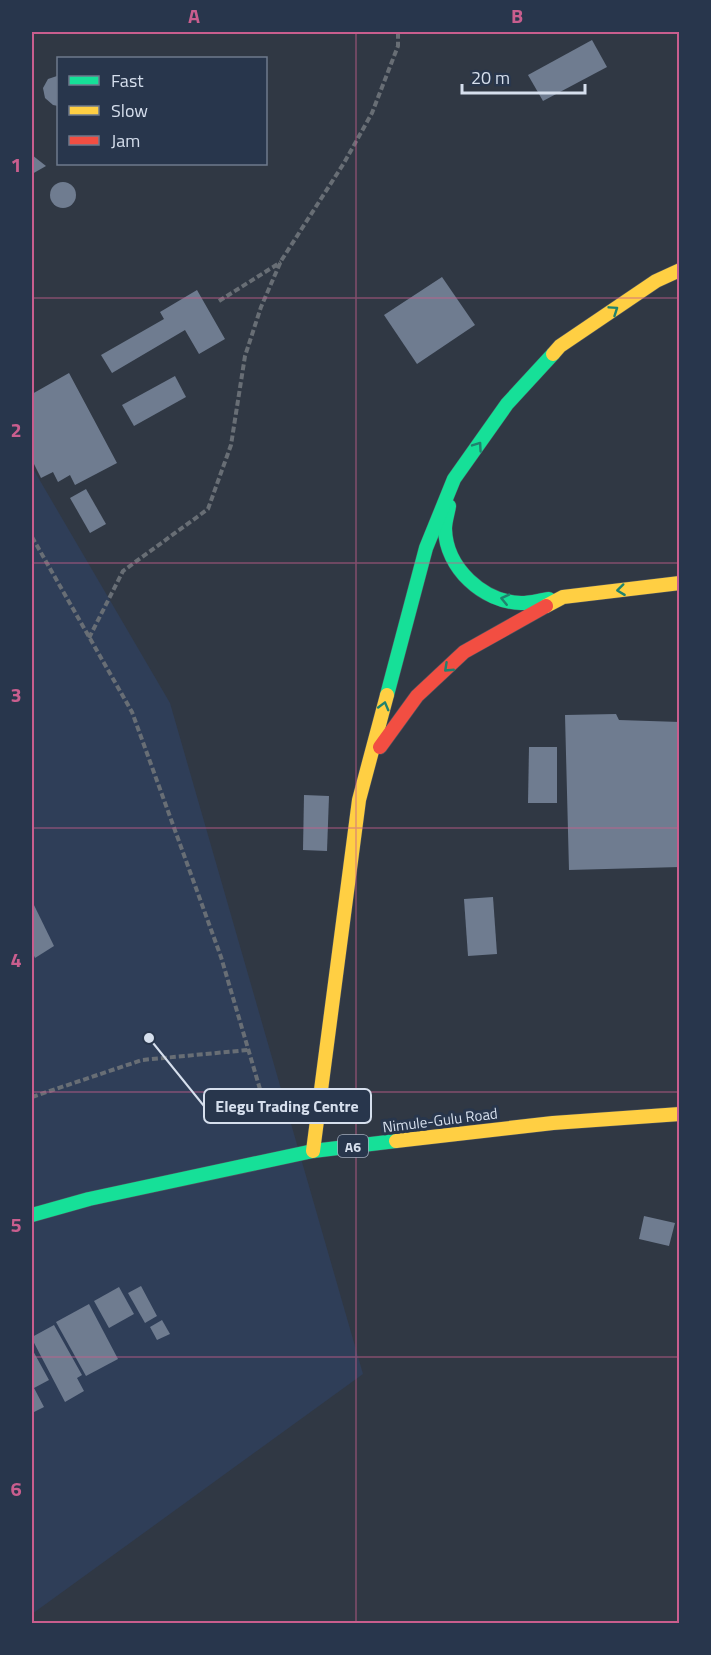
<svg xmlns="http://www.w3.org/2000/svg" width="711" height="1655" font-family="'Titillium Web',sans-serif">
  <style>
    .built { fill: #2f3e58 }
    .building { fill: #6f7c90 }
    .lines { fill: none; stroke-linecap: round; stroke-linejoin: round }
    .fast-casing { stroke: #4f5660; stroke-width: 15 }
    .slow-casing { stroke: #4f5660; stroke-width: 15 }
    .jam-casing { stroke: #4f5660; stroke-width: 15 }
    .path { stroke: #686e75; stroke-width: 4; stroke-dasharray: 6 3; stroke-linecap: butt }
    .fast { stroke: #16e098; stroke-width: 14 }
    .slow { stroke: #ffcf43; stroke-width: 14 }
    .jam { stroke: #f24e42; stroke-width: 14 }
    .oneway { stroke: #20826e }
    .grid { fill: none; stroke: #c95e8e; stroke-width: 1.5; stroke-opacity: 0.55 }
    .labels { text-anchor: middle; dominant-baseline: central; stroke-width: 6; stroke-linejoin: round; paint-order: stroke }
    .shield { fill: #28364c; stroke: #a2acbd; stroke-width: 1.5 }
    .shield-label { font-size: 14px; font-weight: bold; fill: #d6dfed }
    .street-label { font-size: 15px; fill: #d6dfed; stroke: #28364c }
    .leader { fill: none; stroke: #d6dfed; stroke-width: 2 }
    .callout-dot { fill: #d6dfed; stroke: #28364c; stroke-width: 2 }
    .callout { fill: #28364c; stroke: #d6dfed; stroke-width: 2 }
    .callout-label { font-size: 16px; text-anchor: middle; font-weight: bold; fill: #d6dfed }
    .neatline { fill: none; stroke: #c95e8e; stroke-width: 2 }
    .grid-label { font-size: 20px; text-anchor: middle; font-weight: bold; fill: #c95e8e }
  </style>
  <rect width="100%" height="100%" fill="#303844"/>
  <path class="built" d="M32,467L170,703L363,1374L32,1614Z"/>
  <g class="building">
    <path d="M592,40L607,67L543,101L528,75Z"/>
    <path d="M57,76H58V106L53,105L45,98L43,88L48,79Z"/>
    <path d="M32,155L46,166L32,174Z"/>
    <circle cx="63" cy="195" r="13"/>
    <path d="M442,277L475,325L417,364L384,315Z"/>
    <path d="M197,290L225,339L199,354L185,330L112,373L101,355L164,319L160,312Z"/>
    <path d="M69,373L117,463L75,485L70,475L58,482L53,472L41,478L32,460V394Z"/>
    <path d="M175,376L186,397L134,426L122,405Z"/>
    <path d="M86,489L106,524L90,533L70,498Z"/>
    <path d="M616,714L619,720L680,722V867L569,870L565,715Z"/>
    <path d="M529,747H557V803H528Z"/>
    <path d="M304,795L329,796L327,851L303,850Z"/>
    <path d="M493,897L497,954L468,956L464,899Z"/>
    <path d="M32,901L54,946L35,958L32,951Z"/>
    <path d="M644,1216L675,1223L669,1246L639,1239Z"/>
    <path d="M141,1286L157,1316L145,1323L128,1293Z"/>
    <path d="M119,1287L134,1314L109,1328L94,1301Z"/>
    <path d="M89,1304L118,1359L86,1376L56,1322Z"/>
    <path d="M162,1320L170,1334L157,1340L150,1327Z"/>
    <path d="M54,1325L82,1375L77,1378L84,1391L65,1402L32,1339V1337Z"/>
    <path d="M32,1349L49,1380L34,1388L44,1407L32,1413Z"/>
  </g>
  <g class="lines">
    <g class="fast-casing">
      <g id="fast">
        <path d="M449,506C448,513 445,521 445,529C446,568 483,602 521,603C531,603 540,600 549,599"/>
        <path d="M387,695L426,548L454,479L507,404L553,354"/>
        <path d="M32,1215L89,1199L313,1151L396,1141"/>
      </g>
    </g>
    <g class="slow-casing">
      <g id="slow">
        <path d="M553,354L560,346L656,281L680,270"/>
        <path d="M546,606L563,597L680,583"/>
        <path d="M396,1141L553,1123L680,1114"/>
        <path d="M313,1151L359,800L387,695"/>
      </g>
    </g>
    <g class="jam-casing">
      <path id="jam" d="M380,747L417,696L464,652L546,606"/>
    </g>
    <g class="path">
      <path d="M219,301L281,262"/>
      <path d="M32,537L132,712L221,957L270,1123"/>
      <path d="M89,638L123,571L208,509L231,445L245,356L261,307L281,261L344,163L372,113L398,46V32"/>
      <path d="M32,1097L142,1060L248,1050"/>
    </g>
    <use href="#fast" class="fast"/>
    <use href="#slow" class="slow"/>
    <use href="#jam" class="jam"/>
  </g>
  <defs><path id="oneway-chevron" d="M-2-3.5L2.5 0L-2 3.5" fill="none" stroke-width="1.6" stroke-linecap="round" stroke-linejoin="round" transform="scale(1.5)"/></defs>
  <g class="oneway">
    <use href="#oneway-chevron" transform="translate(614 310) rotate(-34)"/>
    <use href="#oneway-chevron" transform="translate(478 446) rotate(-55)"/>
    <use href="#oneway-chevron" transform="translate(621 590) rotate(173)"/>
    <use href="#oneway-chevron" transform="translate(505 599) rotate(-167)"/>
    <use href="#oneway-chevron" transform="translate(448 668) rotate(137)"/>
    <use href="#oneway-chevron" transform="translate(384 706) rotate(-75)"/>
  </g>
  <path class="grid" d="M356,32V1624M32,298H680M32,563H680M32,828H680M32,1092H680M32,1357H680"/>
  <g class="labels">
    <rect class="shield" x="338" y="1135" width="30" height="22" rx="4.5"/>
    <g class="shield-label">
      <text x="353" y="1146">A6</text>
    </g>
    <g class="street-label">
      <text transform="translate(440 1120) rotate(-7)">Nimule-Gulu Road</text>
    </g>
  </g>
  <path class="leader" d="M149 1038L204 1106"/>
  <circle class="callout-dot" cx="149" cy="1038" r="6"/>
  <rect class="callout" x="204" y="1089" width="167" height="34" rx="6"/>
  <g class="callout-label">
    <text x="287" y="1112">Elegu Trading Centre</text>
  </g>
  <rect width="711" height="1655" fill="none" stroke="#28364c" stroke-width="66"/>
  <rect x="57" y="57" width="210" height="108" fill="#28364c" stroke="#6e7a8c" stroke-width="1.5"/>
  <rect x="69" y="76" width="30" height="9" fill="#16e098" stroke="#6e7a8c" stroke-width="1.5"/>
  <text x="111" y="87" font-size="18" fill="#d6dfed">Fast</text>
  <rect x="69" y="106" width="30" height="9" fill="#ffcf43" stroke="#6e7a8c" stroke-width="1.5"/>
  <text x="111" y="117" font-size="18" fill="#d6dfed">Slow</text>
  <rect x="69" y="136" width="30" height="9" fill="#f24e42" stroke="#6e7a8c" stroke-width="1.5"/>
  <text x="111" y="147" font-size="18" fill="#d6dfed">Jam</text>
  <path d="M462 84v9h123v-9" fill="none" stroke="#d6dfed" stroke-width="3"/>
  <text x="471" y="84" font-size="18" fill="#d6dfed" stroke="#28364c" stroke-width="4.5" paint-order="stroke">20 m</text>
  <rect x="33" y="33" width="645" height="1589" class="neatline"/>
  <g class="grid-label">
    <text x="194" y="23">A</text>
    <text x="517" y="23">B</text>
    <text x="16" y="172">1</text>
    <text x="16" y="437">2</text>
    <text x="16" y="702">3</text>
    <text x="16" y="967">4</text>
    <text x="16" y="1232">5</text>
    <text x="16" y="1496">6</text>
  </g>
</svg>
